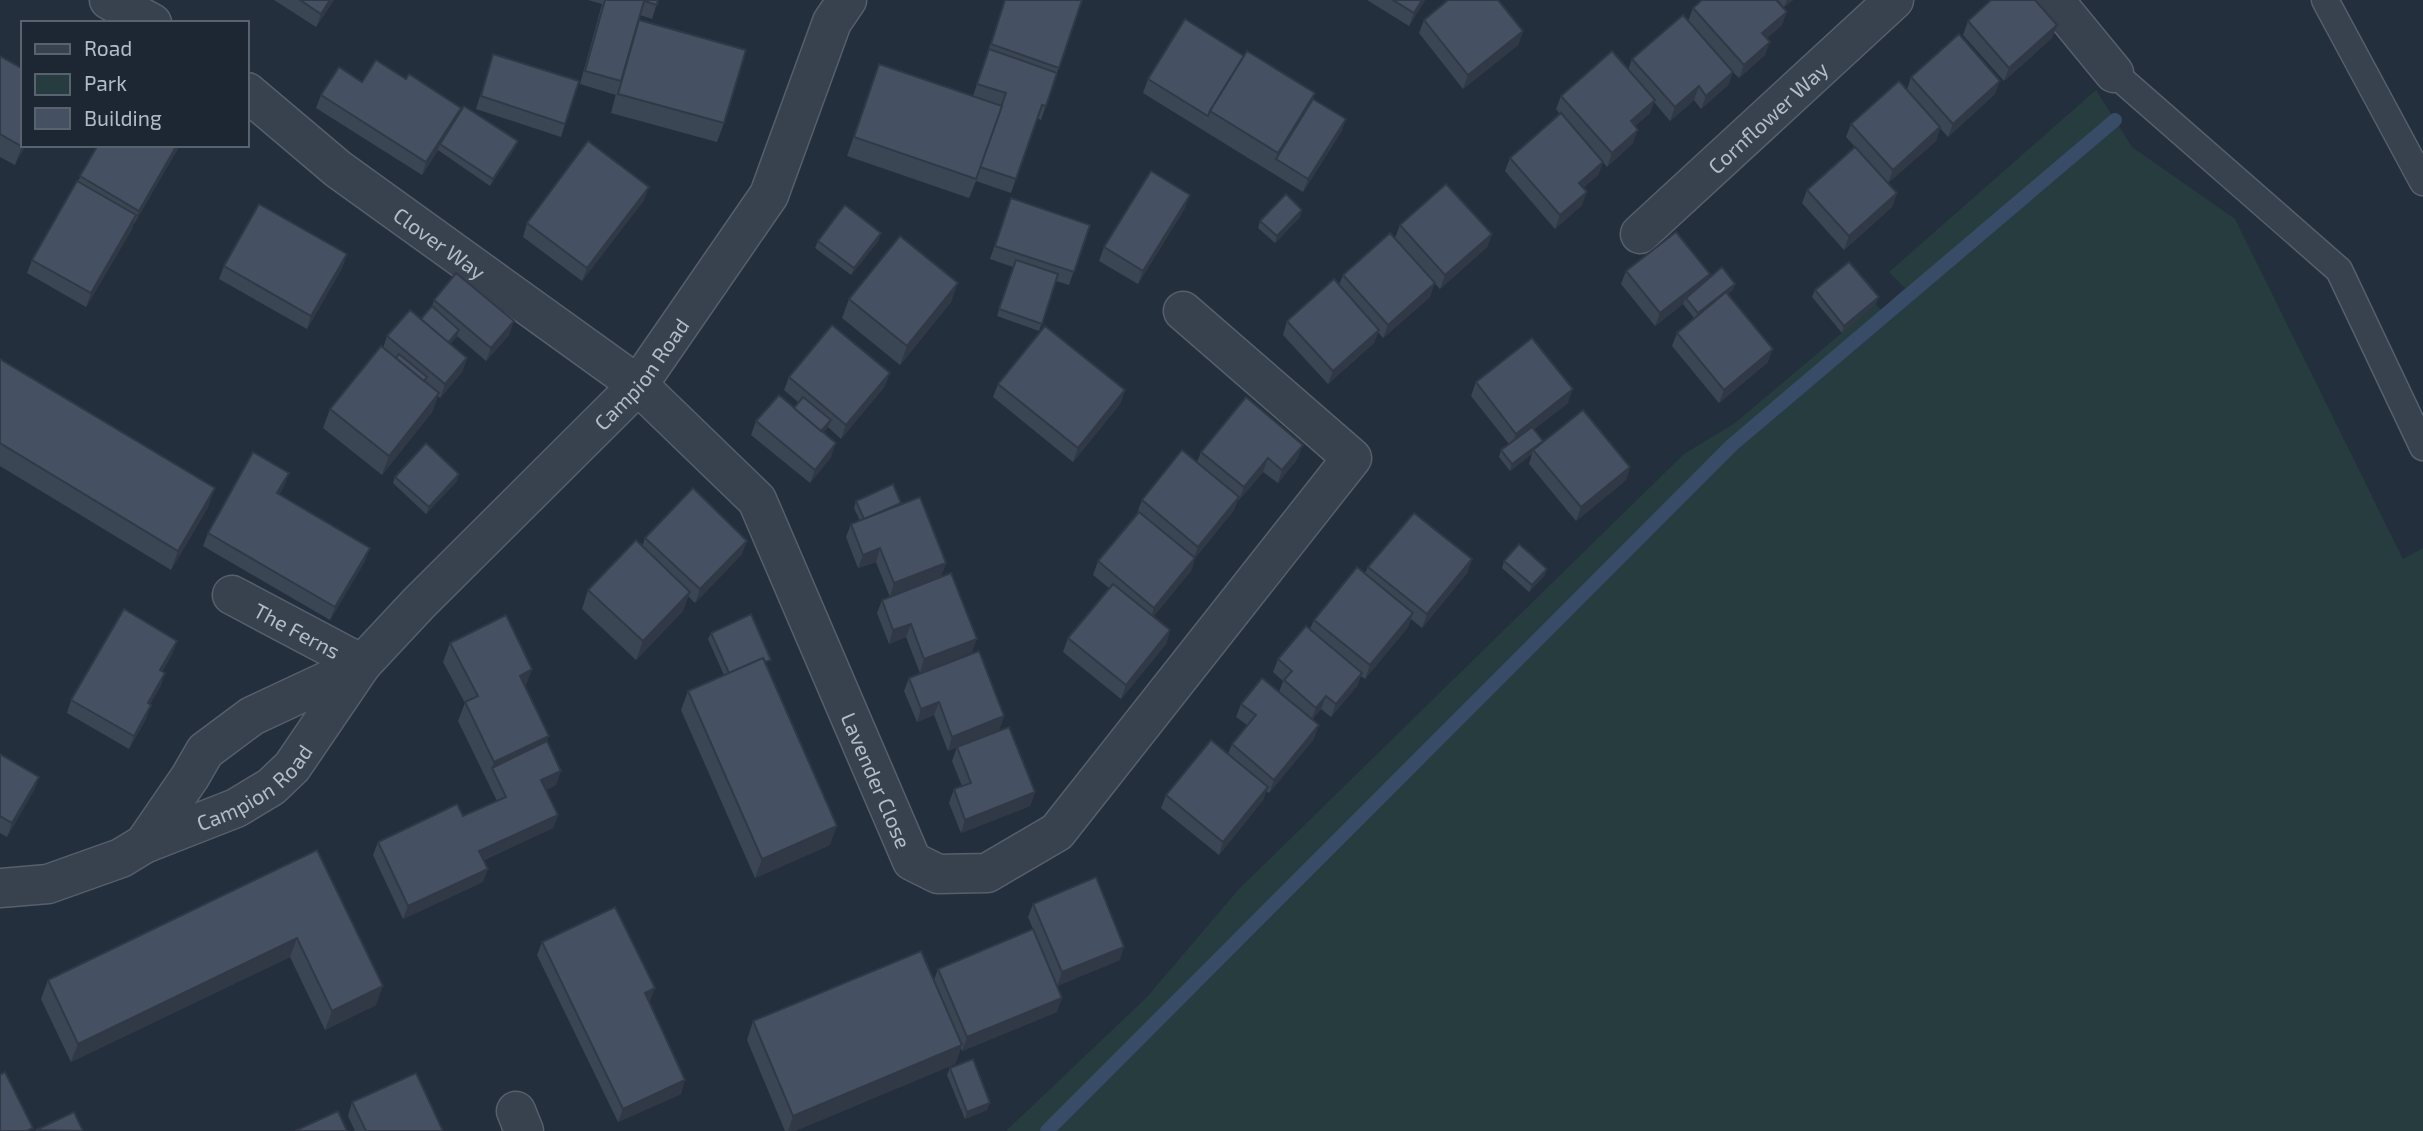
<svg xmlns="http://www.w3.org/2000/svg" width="2423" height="1131" font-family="'Exo 2',sans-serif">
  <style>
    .green { fill: #263c3f }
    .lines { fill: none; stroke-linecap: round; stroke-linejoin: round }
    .stream { stroke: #394c67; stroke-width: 14 }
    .service-casing { stroke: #565f6c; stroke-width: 29 }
    .minor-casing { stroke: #565f6c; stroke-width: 41 }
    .service { stroke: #38414e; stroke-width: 26 }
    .minor { stroke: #38414e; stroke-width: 38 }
    .wall { fill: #3b4654 }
    .shaded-wall { fill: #303945 }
    .building { fill: #455162; stroke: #303945; stroke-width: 2 }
    .labels { text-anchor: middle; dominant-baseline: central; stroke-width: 5; stroke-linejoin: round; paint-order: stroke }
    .street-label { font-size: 21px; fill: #b4bcc9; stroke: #1d2633 }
  </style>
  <rect width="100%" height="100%" fill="#242f3e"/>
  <path class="green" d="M2096,90L2132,147L2235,219L2403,559L2423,548V1131H1006L1147,997L1239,889L1684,454L1735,423L1876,304L1881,310L1905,288L1889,272Z"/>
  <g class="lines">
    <path class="stream" d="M1047,1131L1732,445L2115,120"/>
    <g class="service-casing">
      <g id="service">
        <path d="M2325,0L2423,182"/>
        <path d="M2114,73L2339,270L2423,447"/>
      </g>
    </g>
    <g class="minor-casing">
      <g id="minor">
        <path d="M109,0L152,23"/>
        <path d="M2054,0L2114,73"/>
        <path id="s1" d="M247,92L338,169L638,385L757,500L912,861L938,874L987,873L1057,832L1352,458L1183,311"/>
        <path id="s2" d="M1640,234L1894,0"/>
        <path id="s3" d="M232,595L362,664"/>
        <path d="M144,844L190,777L205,751L252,716L359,666"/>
        <path id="s4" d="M0,888L48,884L121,858L144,844L236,808L271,787L292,767L362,664L419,603L638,385L769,195L832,22L847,0"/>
        <path d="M516,1111L524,1131"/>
      </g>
    </g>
    <use href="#service" class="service"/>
    <use href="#minor" class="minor"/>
  </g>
  <g class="wall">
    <path d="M274,0H334L316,27Z"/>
    <path d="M588,0H658L652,19L640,15L637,25L724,123L717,142L611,113L617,90L616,95L580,84L602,4Z"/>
    <path d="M1005,0H1082L1041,120L1037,118L1011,193L976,181L969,198L847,156L879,64L973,96Z"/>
    <path d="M1367,0H1425L1409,26Z"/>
    <path d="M1778,0H1793L1784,7Z"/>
    <path d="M1693,8L1782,25L1767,38L1765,55L1739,78L1733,72L1728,85L1701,109L1694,100L1670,121L1654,102L1650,113L1635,126L1633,143L1607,167L1603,162L1598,175L1583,188L1582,205L1555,229L1505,171L1510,158L1560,114L1556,109L1561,96L1628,70L1632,59L1688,21Z"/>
    <path d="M1424,20L1523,31L1518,45L1463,89L1419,33Z"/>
    <path d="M1968,21L2057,25L2052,38L2004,81L1963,35Z"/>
    <path d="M493,54L565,124L561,137L476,109Z"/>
    <path d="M0,56L23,145L15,165L0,157Z"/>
    <path d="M1911,77L1995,94L1948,137L1940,128L1936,141L1888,183L1897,193L1892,207L1844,250L1802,203L1807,190L1855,147L1846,137L1851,124L1907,90Z"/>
    <path d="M1148,79L1313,99L1346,119L1341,132L1303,192L1143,93Z"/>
    <path d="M362,82L461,108L459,115L518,141L515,148L490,186L438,150L422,175L316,108L321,95Z"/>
    <path d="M98,145H180L134,224H133L132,229L86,307L27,273L32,260L78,181Z"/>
    <path d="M1011,198L1090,225L1069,285L1056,281L1039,331L997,316L1013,267L990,259Z"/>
    <path d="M644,200L582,281L523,237L527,223Z"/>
    <path d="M1185,208L1138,284L1099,261L1104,247Z"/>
    <path d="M1300,217L1275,243L1258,228L1260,221Z"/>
    <path d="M1400,225L1492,234L1487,247L1440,289L1395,238Z"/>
    <path d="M879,240L851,275L815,248L818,241Z"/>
    <path d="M347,254L342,268L307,329L219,279L224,266Z"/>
    <path d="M1626,271L1708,279L1733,290L1728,294L1768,362L1719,403L1672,346L1677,333L1694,318L1683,304L1655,326L1621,284Z"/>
    <path d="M1343,275L1430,297L1383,338L1378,332L1374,343L1328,384L1283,335L1287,321L1339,285Z"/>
    <path d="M1815,290L1876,304L1842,333L1812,297Z"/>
    <path d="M849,299L951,302L900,365L842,318Z"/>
    <path d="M434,300L509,335L486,361L457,336L450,344L467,358L462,372L440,398L438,396L432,412L382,475L323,428L330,409L383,348L387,336L421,319L432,306Z"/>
    <path d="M0,359L208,507L171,570L0,466Z"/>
    <path d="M789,377L885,386L841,439L828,427L823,433L831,457L810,483L751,435L756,421L794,408L798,402L784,390Z"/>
    <path d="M1476,382L1568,403L1534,429L1543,441L1542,443L1630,467L1626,480L1576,521L1529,464L1532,454L1510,471L1499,457L1501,450L1509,444L1471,396Z"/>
    <path d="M998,384L1125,390L1120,404L1073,462L993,397Z"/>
    <path d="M1201,452L1298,458L1278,483L1263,472L1239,500L1238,499L1234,510L1195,558L1191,571L1153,616L1170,630L1166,644L1121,699L1063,652L1068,638L1109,588L1093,575L1098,561L1137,513L1142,500L1197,462Z"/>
    <path d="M289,473L284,486L279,495L365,561L330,620L203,546L208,533Z"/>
    <path d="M459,474L457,481L426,514L393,483L395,477Z"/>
    <path d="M856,501L901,503L946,563L941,576L972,652L920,673L906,637L889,644L877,613L882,600L890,597L876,562L858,568L846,537L851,524L860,521L854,508Z"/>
    <path d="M645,538L742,554L695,603L688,596L683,611L636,660L582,609L588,590L642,547Z"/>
    <path d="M1472,559L1467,573L1422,628L1411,619L1408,627L1365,679L1361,676L1357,686L1331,717L1321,709L1312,720L1314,739L1269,793L1266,791L1263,800L1219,855L1161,808L1166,795L1228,754L1232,744L1247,725L1236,717L1241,704L1279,692L1283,681L1273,672L1278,659L1310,629L1314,620L1365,573L1368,567Z"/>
    <path d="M1504,561L1547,569L1544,576L1529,592L1502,568Z"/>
    <path d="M711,633L769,667H767L830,845L755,878L681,710L688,691L724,675L708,639Z"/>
    <path d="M177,641L172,654L162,672L165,673L160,687L150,704L146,719L129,749L67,713L71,700Z"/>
    <path d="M450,643L532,669L525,686L547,741L556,785L546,790L558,815L553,828L484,860L483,882L403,919L373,855L378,842L463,816L497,801L458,721L465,703L443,662Z"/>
    <path d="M909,678L1004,716L999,730L948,751L934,715L917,722L904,691Z"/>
    <path d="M957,747L1035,792L1030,806L961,833L949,803L954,789L962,786L952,761Z"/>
    <path d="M0,754L39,777L34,790L7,837L0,833Z"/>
    <path d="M317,850L376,1005L325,1030L290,957L71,1062L41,999L48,980Z"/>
    <path d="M1033,904L1120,960L1057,986V1012L962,1051L961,1048L955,1064L795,1131H785L747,1040L753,1021L934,980L938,969L1033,929L1028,917Z"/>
    <path d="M542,942L650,1001L649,1002L681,1094L618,1122L537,955Z"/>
    <path d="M950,1068L987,1110L965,1119L947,1075Z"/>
    <path d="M352,1102L443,1131H355L348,1116Z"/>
  </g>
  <g class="shaded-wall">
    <path d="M330,0H334L316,27L321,14Z"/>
    <path d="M1422,0H1425L1409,26L1414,13Z"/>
    <path d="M1787,0H1793L1784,7Z"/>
    <path d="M1787,12L1782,25L1758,46L1762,33Z"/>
    <path d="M2057,25L2052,38L2004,81L2009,68Z"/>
    <path d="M1523,31L1518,45L1463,89L1468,75Z"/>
    <path d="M1770,42L1765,55L1739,78L1744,65Z"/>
    <path d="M1733,72L1728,85L1701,109L1706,96Z"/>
    <path d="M2000,81L1995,94L1948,137L1953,124Z"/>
    <path d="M1699,86L1694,100L1670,121L1675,107Z"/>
    <path d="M1655,100L1650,113L1626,134L1631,121Z"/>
    <path d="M461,108L457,121L440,144L438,150L422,175L426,162Z"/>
    <path d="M1346,119L1341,132L1303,192L1308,179Z"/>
    <path d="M1940,127L1936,141L1888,183L1893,170Z"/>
    <path d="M1638,130L1633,143L1607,167L1612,153Z"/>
    <path d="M518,141L515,148L490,186L493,179Z"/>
    <path d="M23,144V145H26L15,165Z"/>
    <path d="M177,145H180L134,224L139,211Z"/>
    <path d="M1603,162L1598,175L1574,196L1579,183Z"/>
    <path d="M649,187L644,200L582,281L587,268Z"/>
    <path d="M1587,192L1582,205L1555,229L1560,215Z"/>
    <path d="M1897,193L1892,207L1844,250L1849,236Z"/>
    <path d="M1190,195L1185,208L1138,284L1143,271Z"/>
    <path d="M1302,210L1300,217L1275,243L1277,236Z"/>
    <path d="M136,215L132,229L86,307L91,293Z"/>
    <path d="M881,233L879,240L851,275L854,268Z"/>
    <path d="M1492,234L1487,247L1440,289L1445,275Z"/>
    <path d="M347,254L342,268L307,329L311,316Z"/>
    <path d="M1710,274L1705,287L1686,298L1683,304L1655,326L1660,313Z"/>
    <path d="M958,283L951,302L900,365L907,346Z"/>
    <path d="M1435,283L1430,297L1383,338L1388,325Z"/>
    <path d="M1735,284L1733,290L1696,320L1698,313Z"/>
    <path d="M1879,297L1876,304L1842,333L1844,326Z"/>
    <path d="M514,321L509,335L486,361L491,348Z"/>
    <path d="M459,330L457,337L441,355L444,348Z"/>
    <path d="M1379,330L1374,343L1328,384L1333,371Z"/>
    <path d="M1773,349L1768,362L1719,403L1724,390Z"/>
    <path d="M467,358L462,372L440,398L445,384Z"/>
    <path d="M890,373L885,386L841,439L846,425Z"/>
    <path d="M1573,389L1568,403L1512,447L1516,434Z"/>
    <path d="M1125,390L1120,404L1073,462L1078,448Z"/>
    <path d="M439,393L432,412L382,475L389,456Z"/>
    <path d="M831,420L828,427L815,443L817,436Z"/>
    <path d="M1543,441L1541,448L1533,450L1532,454L1510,471L1512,464Z"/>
    <path d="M836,443L831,457L810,483L815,470Z"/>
    <path d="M1303,445L1298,458L1278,483L1282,470Z"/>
    <path d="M1268,458L1263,472L1239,500L1244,487Z"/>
    <path d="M1630,467L1626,480L1576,521L1581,507Z"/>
    <path d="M289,473L284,486L272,507L277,493Z"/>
    <path d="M459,474L457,481L426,514L429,507Z"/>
    <path d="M215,488L208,507L171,570L178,551Z"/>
    <path d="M1239,497L1234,510L1193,560L1198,547Z"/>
    <path d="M747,541L742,554L695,603L700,589Z"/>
    <path d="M370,548L365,561L330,620L335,607Z"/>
    <path d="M880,548L876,562L858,568L863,555Z"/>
    <path d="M1195,558L1191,571L1150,621L1154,608Z"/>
    <path d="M1472,559L1467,573L1422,628L1427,614Z"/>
    <path d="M946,563L941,576L890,597L894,583Z"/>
    <path d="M1547,569L1544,576L1529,592L1532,585Z"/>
    <path d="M690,592L683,611L636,660L643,641Z"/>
    <path d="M1413,613L1408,627L1365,679L1370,665Z"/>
    <path d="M911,624L906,637L889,644L893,630Z"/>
    <path d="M1170,630L1166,644L1121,699L1126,685Z"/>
    <path d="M977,639L972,652L920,673L924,659Z"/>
    <path d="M177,641L172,654L155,684L160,670Z"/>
    <path d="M532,669L525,688L520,676Z"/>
    <path d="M165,673L160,687L143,716L148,703Z"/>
    <path d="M1362,673L1357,686L1331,717L1336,704Z"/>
    <path d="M1326,696L1321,709L1311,721L1316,708Z"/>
    <path d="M939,702L934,715L917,722L921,709Z"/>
    <path d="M151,705L146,719L129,749L134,736Z"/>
    <path d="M1004,716L999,730L948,751L952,737Z"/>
    <path d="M1319,725L1314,739L1269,793L1274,780Z"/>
    <path d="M549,736L542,755L492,768L494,762Z"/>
    <path d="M561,771L556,785L536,794L541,780Z"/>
    <path d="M39,777L34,790L7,837L12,823Z"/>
    <path d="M1268,787L1263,800L1219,855L1223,842Z"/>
    <path d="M1035,792L1030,806L961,833L965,820Z"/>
    <path d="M558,815L553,828L474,864L479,851Z"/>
    <path d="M837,826L830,845L755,878L762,859Z"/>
    <path d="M488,869L483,882L403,919L408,906Z"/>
    <path d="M297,938L290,957L71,1062L78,1044Z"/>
    <path d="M1124,947L1120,960L1057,986L1062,972Z"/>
    <path d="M383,986L376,1005L325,1030L332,1011Z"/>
    <path d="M655,988L650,1001L640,1007L645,993Z"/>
    <path d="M1062,998L1057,1012L962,1051L967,1037Z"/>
    <path d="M962,1045L955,1064L795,1131H788L793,1116Z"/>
    <path d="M685,1080L681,1094L618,1122L623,1109Z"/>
    <path d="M990,1103L987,1110L965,1119L967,1112Z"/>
  </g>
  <g class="building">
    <path d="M300,0H330L321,14Z"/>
    <path d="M605,0H658L657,5L644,1L621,81L585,71Z"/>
    <path d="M1005,0H1082L1059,68L991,44Z"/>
    <path d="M1393,0H1422L1414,13Z"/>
    <path d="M1448,0H1498L1523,31L1468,75L1424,20Z"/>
    <path d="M1702,0H1776L1787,12L1762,33L1770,42L1744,65L1693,8Z"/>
    <path d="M1991,0H2035L2057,25L2009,68L1968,21Z"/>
    <path d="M1683,15L1733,72L1706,96L1699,86L1675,107L1632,59Z"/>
    <path d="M1185,19L1244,56L1210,111L1208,116L1148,79Z"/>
    <path d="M639,20L746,50L724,123L618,94Z"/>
    <path d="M1959,34L2000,81L1953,124L1911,77Z"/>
    <path d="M989,49L1057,73L1046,106L1042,105L1016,179L980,167L1006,93L977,84Z"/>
    <path d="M1247,51L1315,93L1278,153L1210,111Z"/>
    <path d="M1612,51L1655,100L1631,121L1638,130L1612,153L1561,96Z"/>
    <path d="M493,54L579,81L565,124L481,96Z"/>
    <path d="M0,56L23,69V144L21,146L0,134Z"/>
    <path d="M376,60L406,79L409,74L461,108L426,162L321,95L339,67L362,82Z"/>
    <path d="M879,64L1002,106L976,179L854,137Z"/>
    <path d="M1899,81L1940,127L1893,170L1851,124Z"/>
    <path d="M1313,99L1346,119L1308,179L1276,159Z"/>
    <path d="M464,106L518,141L493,179L440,144Z"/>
    <path d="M1561,113L1603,162L1579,183L1587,192L1560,215L1510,158Z"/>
    <path d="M588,141L649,187L587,268L527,223Z"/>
    <path d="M98,145H177L139,211L80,176Z"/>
    <path d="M1855,147L1897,193L1849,236L1807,190Z"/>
    <path d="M1151,171L1190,195L1143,271L1104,247Z"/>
    <path d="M77,181L136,215L91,293L32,260Z"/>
    <path d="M1446,184L1492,234L1445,275L1400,225Z"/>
    <path d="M1286,194L1302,210L1277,236L1260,221Z"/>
    <path d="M1011,198L1090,225L1074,272L995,246Z"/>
    <path d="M259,204L347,254L311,316L224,266Z"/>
    <path d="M845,205L881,233L854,268L818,241Z"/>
    <path d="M1676,232L1710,274L1660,313L1626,271Z"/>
    <path d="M1390,233L1435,283L1388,325L1343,275Z"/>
    <path d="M900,236L958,283L907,346L849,299Z"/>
    <path d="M1016,260L1058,274L1042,324L999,309Z"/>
    <path d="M1849,262L1879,297L1844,326L1815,290Z"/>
    <path d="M1722,267L1735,284L1698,313L1686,298Z"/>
    <path d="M456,273L514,321L491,348L434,300Z"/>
    <path d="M1334,279L1379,330L1333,371L1287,321Z"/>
    <path d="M1726,292L1773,349L1724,390L1677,333Z"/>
    <path d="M432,306L459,330L448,343L421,319Z"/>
    <path d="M410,310L467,358L445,384L387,336Z"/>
    <path d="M832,325L890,373L846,425L789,377Z"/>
    <path d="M1045,326L1125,390L1078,448L998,384Z"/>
    <path d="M1532,338L1573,389L1516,434L1476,382Z"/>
    <path d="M381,346L439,393L389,456L330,409Z"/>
    <path d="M399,354L427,377L424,381L396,358Z"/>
    <path d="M0,359L215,488L178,551L0,443Z"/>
    <path d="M779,395L836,443L815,470L756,421Z"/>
    <path d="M803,397L831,420L821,431L794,408Z"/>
    <path d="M1246,397L1303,445L1282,470L1268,458L1244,487L1201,452Z"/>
    <path d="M1583,410L1630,467L1581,507L1533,450Z"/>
    <path d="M1532,427L1543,441L1512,464L1501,450Z"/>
    <path d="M426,443L459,474L429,507L395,477Z"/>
    <path d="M1182,450L1239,497L1198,547L1142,500Z"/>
    <path d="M253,452L289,473L277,493L370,548L335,607L208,533Z"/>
    <path d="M893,484L901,503L864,519L856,501Z"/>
    <path d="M693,488L747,541L700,589L645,538Z"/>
    <path d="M920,497L946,563L894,583L880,548L863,555L851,524Z"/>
    <path d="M1139,512L1195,558L1154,608L1098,561Z"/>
    <path d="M1414,513L1472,559L1427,614L1368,567Z"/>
    <path d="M636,540L690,592L643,641L588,590Z"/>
    <path d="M1519,544L1547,569L1532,585L1504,561Z"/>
    <path d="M1357,567L1413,613L1370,665L1314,620Z"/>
    <path d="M951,573L977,639L924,659L911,624L893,630L882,600Z"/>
    <path d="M1113,584L1170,630L1126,685L1068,638Z"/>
    <path d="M124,609L177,641L160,670L165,673L148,703L151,705L134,736L71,700Z"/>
    <path d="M751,614L771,660L765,662L763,658L729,673L711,633Z"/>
    <path d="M506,615L532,669L520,676L549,736L494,762L465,702L478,696L450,643Z"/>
    <path d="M1306,626L1362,673L1336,704L1326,696L1316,708L1284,680L1292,671L1278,659Z"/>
    <path d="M979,651L1004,716L952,737L939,702L921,709L909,678Z"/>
    <path d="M763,658L837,826L762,859L688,691Z"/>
    <path d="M1262,678L1319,725L1274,780L1232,744L1256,715L1241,704Z"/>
    <path d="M1009,727L1035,792L965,820L954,789L971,783L957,747Z"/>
    <path d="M1211,740L1268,787L1223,842L1166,795Z"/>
    <path d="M547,741L561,771L541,780L558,815L479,851L488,869L408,906L378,842L457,804L463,816L506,797L492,768Z"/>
    <path d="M0,754L39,777L12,823L0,816Z"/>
    <path d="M317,850L383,986L332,1011L297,938L78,1044L48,980Z"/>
    <path d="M1096,877L1124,947L1062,972L1033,904Z"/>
    <path d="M615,907L655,988L645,993L685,1080L623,1109L542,942Z"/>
    <path d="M1033,929L1062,998L967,1037L938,969Z"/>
    <path d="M921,951L962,1045L793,1116L753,1021Z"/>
    <path d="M973,1059L990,1103L967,1112L950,1068Z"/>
    <path d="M5,1072L33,1128L27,1131H0V1075Z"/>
    <path d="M416,1073L443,1131H366L352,1102Z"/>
    <path d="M338,1111L347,1131H295Z"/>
    <path d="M74,1112L83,1131L36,1130Z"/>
  </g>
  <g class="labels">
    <g class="street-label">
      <text stroke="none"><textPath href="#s2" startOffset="173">Cornflower Way</textPath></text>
      <text stroke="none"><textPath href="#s1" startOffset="245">Clover Way</textPath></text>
      <text stroke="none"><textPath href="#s4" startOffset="849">Campion Road</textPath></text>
      <text stroke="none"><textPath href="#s3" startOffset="74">The Ferns</textPath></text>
      <text stroke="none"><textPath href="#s1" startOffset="959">Lavender Close</textPath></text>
      <text stroke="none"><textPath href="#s4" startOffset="278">Campion Road</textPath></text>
    </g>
  </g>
  <rect x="21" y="21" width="228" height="126" fill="#1d2633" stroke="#59626f" stroke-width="2"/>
  <rect x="35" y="44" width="35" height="10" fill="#38414e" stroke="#59626f" stroke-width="2"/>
  <text x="84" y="56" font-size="21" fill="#b4bcc9">Road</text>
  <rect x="35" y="74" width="35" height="21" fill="#263c3f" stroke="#59626f" stroke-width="2"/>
  <text x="84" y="91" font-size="21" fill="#b4bcc9">Park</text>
  <rect x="35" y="108" width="35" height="21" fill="#455162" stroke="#59626f" stroke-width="2"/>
  <text x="84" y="126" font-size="21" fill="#b4bcc9">Building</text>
</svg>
